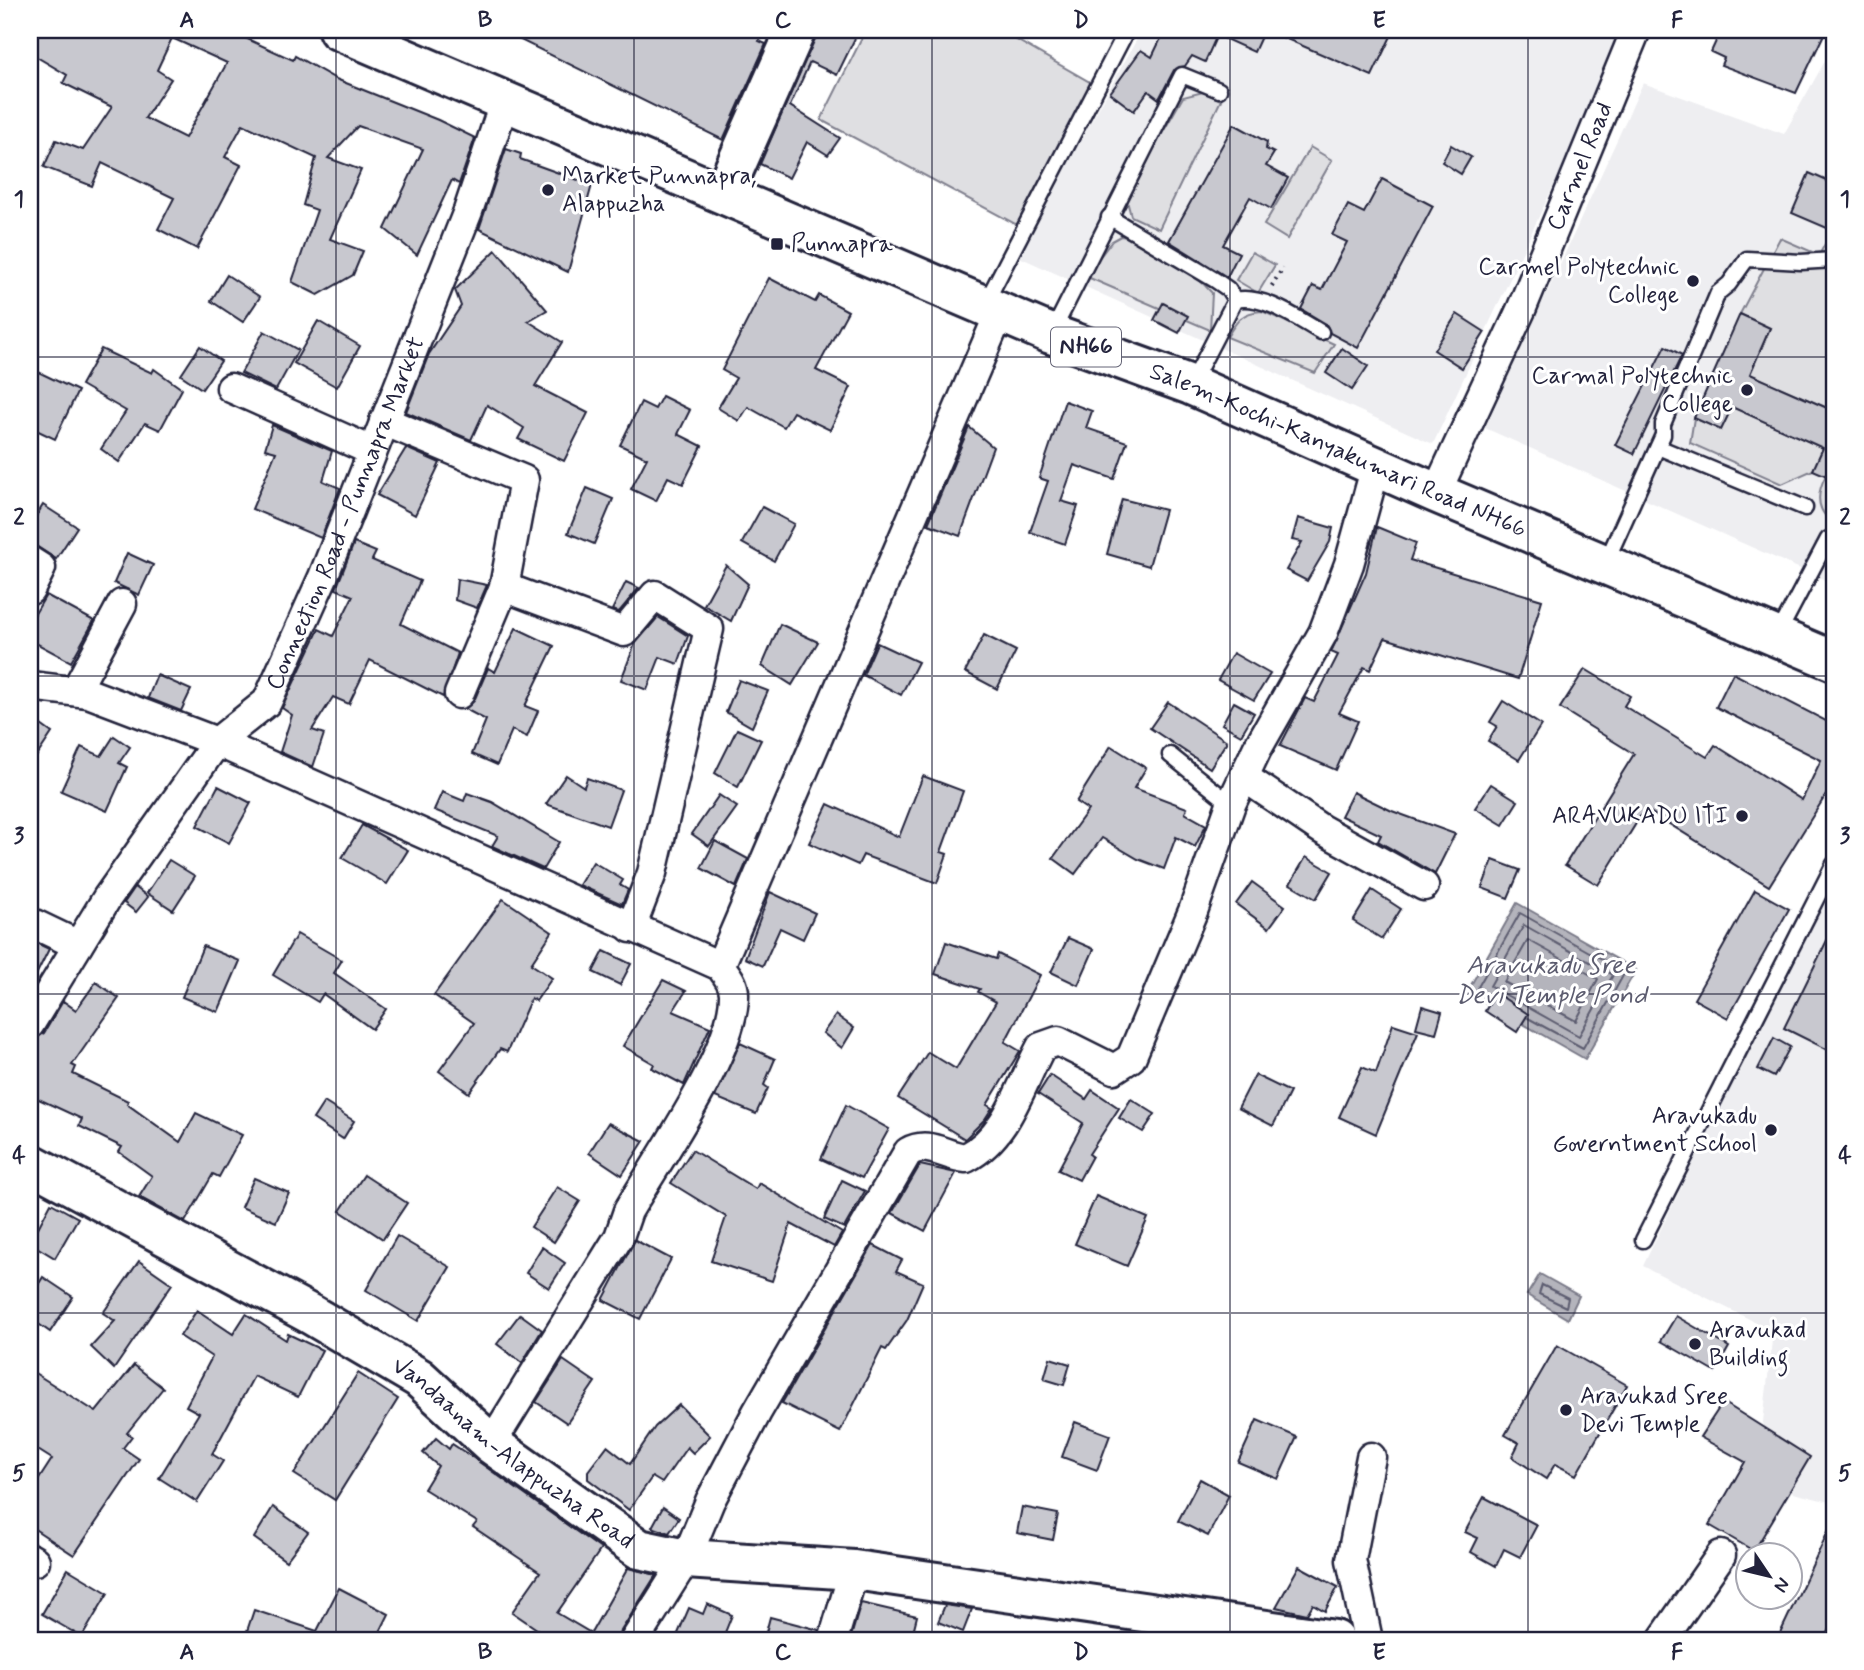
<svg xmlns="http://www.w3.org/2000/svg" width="1864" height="1670" font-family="Mynerve,sans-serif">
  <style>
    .built { fill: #eeeef1 }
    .green { fill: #dfdfe2; stroke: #80808e; stroke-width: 2 }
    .water { fill: #b4b4bc; stroke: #7a7a88; stroke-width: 2 }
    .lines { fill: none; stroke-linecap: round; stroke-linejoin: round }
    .shore { stroke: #5c5c6f; stroke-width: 2 }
    .building { fill: #c8c8cf; stroke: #22223b; stroke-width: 2; fill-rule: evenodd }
    .lane-casing { stroke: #22223b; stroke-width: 19 }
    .street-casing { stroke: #22223b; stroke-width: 33 }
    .secondary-casing { stroke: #22223b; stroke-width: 44 }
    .highway-casing { stroke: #22223b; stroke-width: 44 }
    .path { stroke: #22223b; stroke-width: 4.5; stroke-dasharray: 2 5; stroke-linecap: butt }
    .lane { stroke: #fff; stroke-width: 14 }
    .street { stroke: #fff; stroke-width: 28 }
    .secondary { stroke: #fff; stroke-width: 38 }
    .highway { stroke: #fff; stroke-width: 38 }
    .grid { fill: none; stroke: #22223b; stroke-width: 2; stroke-opacity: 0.55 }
    .poi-dot { fill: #22223b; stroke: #fff; stroke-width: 2.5 }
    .labels { text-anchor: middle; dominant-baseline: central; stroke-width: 6; stroke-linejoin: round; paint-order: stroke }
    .shield { fill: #fff; stroke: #646476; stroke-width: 2 }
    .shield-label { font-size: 23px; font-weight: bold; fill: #22223b }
    .street-label { font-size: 24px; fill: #22223b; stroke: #fff }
    .poi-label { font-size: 24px; fill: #22223b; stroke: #fff; text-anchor: start }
    .water-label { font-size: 26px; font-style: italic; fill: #5c5c6f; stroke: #fff }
    .neatline { fill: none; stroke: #22223b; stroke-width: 2.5 }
    .grid-label { font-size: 23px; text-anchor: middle; font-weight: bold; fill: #22223b }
  </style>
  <rect width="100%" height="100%" fill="#fff"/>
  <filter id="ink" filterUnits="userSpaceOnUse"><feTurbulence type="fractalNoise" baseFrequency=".0143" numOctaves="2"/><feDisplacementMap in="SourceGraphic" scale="14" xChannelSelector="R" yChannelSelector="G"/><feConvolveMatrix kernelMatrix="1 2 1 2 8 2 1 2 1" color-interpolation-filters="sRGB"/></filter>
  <g filter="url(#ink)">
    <g class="built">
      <path d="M1142,30H1626L1433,444L1017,256Z"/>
      <path d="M1834,45V584L1485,428L1643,83L1784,134Z"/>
      <path d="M1834,887V1503L1793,1493L1761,1440L1773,1331L1643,1266L1775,994Z"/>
    </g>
    <g class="green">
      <path d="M866,30H999L1093,84L1017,225L821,120Z"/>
      <path d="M1203,92L1221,100L1159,229L1131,216L1126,197L1183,97Z"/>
      <path d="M1310,147L1332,160L1287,239L1264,225Z"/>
      <path d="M1121,236C1148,240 1195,273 1212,293L1210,330L1085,276L1112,241Z"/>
      <path d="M1780,238L1819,255L1825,244L1834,249V411L1750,374L1770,328L1740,314Z"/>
      <path d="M1252,252L1275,265L1258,293L1236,280Z"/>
      <path d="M1262,311L1334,344L1315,373L1227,337C1237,320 1242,312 1262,311Z"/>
      <path d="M1732,407L1823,448L1813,470L1782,484L1690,443L1694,418L1721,430Z"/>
      <path d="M1826,475L1834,479V523C1815,511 1816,494 1826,475Z"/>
    </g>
    <g class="water">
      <path d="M1517,903L1636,970L1585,1059L1467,992Z"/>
      <path d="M1540,1274L1579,1296L1568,1319L1527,1295Z"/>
    </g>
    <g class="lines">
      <g class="shore">
        <path d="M1524,925L1613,975L1579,1036L1490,986Z"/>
        <path d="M1528,940L1598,979L1576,1021L1504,982Z"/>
        <path d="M1491,998L1478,987L1520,913L1625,972L1583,1048L1528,1018"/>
        <path d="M1542,1285L1568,1298L1566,1307L1539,1294Z"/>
      </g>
    </g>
    <g class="building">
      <path d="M30,30H228L293,60L295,56L336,79L438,120L475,138L459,184L452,180L417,255L385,229L423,149L358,126L328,158L361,170L330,239L363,251L353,275L318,295L292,282L317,210L303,205L316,158L243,124L225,157L241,165L197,249L158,229L174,198L102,163L92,186L44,167L56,140L83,150L112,107L63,83L67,75L30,53ZM172,38L227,63L185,138L145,118L171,79L157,70Z"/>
      <path d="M500,30H764L759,41L766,44L723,140Z"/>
      <path d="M818,30H859L837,75L810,62L790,106L840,138L828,155L807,142L789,178L760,164Z"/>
      <path d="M1165,30H1264L1254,52L1217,35L1205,62L1192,56L1185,66L1174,70L1159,99L1148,91L1134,111L1110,93L1141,50L1152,57Z"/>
      <path d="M1266,30H1394L1372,76Z"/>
      <path d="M1721,30H1826L1796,93L1721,65L1724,58L1711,52Z"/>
      <path d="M1234,124L1267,142L1266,149L1274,153L1266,166L1288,178L1271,209L1250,197L1223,245L1239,253L1227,277L1169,241Z"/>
      <path d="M1451,145L1471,157L1461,174L1442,162Z"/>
      <path d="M506,149L521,154L520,159L592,185L568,272L479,229Z"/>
      <path d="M1809,173L1834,184V231L1792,213Z"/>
      <path d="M1382,179L1433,206L1358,348L1330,333L1326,324L1301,309L1313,286L1322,290L1347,242L1332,235L1348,205L1364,213Z"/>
      <path d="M496,250L547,310L528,321L562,342L535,386L588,413L564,461L518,439L524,428L487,405L471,440L406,412L429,354L461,306L455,290Z"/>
      <path d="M227,275L260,297L243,322L211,301Z"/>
      <path d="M769,278L815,302L819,295L848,311L816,370L851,387L830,430L793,412L784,427L748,407L739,421L718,408L736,378L722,370Z"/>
      <path d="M1163,303L1188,316L1179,333L1154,320Z"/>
      <path d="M1457,314L1485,332L1462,368L1434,350Z"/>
      <path d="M1740,314L1770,328L1750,374L1834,411V479L1813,470L1823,448L1732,407L1721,430L1694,418Z"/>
      <path d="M318,321L360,346L337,387L294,363Z"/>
      <path d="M264,331L298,350L276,390L241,373Z"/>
      <path d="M200,346L221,361L202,389L181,375Z"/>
      <path d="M1665,346L1682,355L1634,454L1615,445Z"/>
      <path d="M1342,348L1368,366L1352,390L1326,373Z"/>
      <path d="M101,349L152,373L154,369L182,389L160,430L145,423L119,462L101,449L126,411L81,385Z"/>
      <path d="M30,368L78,391L55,439L30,427Z"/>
      <path d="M662,396L690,410L678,434L702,446L683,484L668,477L656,501L631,489L647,458L620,445L641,402L655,409Z"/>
      <path d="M1065,401L1092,411L1086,428L1127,442L1114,479L1074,465L1061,501L1078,506L1065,544L1030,532L1048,481L1039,478Z"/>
      <path d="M272,425L332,451L323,481L340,488L321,538L252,509L276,452L265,449Z"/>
      <path d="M969,427L993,447L960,536L928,524Z"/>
      <path d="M406,448L440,463L415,515L377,495Z"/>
      <path d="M587,488L613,499L594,544L568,533Z"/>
      <path d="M1122,499L1165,510L1149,566L1107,554Z"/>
      <path d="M43,505L77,527L56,559L30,542V526Z"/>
      <path d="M762,507L794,524L774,561L742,543Z"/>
      <path d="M1298,518L1333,528L1330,542L1307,581L1286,570L1302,542L1292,540Z"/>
      <path d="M1377,527L1416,543L1410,560L1542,600L1518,679L1385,638L1370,670L1364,667L1339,713L1358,721L1336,770L1280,746L1305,698L1314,702L1338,655L1331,652L1366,573Z"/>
      <path d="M354,543L376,552L372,560L420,581L401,624L458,653L443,697L370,660L349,704L333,697L312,730L324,734L313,767L280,752L292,715L282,708L319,629L333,636L353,596L336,589Z"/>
      <path d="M127,553L153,565L139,595L114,583Z"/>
      <path d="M726,565L748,584L731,621L704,605Z"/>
      <path d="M457,579L487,585L477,608L455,600Z"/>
      <path d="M626,582L639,588L619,612L612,610Z"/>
      <path d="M46,595L94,621L71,662L30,640V622Z"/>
      <path d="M658,617L688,636L678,664L660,657L647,690L621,680L635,644Z"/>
      <path d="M780,624L818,642L792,685L762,666Z"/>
      <path d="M516,628L554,646L525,706L538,711L527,737L512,730L497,765L472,754L486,720L465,709L474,701L488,668L495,672Z"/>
      <path d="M984,635L1016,651L997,689L965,672Z"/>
      <path d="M877,643L918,662L901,695L863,675Z"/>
      <path d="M1233,653L1270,674L1254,700L1218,680Z"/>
      <path d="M1585,669L1630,696L1624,706L1707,757L1715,745L1802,800L1821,760L1716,707L1733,673L1834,725V782L1769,886L1645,809L1598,885L1565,865L1634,754L1560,708Z"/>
      <path d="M157,675L191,690L181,711L148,698Z"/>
      <path d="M739,680L768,691L752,727L726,712Z"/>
      <path d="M1503,701L1541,725L1519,760L1488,741L1497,726L1490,722Z"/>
      <path d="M1168,702L1227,741L1210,768L1150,728Z"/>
      <path d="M1234,702L1254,713L1241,735L1222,724Z"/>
      <path d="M30,717L52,733L30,766Z"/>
      <path d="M737,729L761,740L738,787L715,773Z"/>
      <path d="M114,736L130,747L119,763L127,767L107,811L61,791L81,747L101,756Z"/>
      <path d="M1111,746L1146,768L1134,788L1187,808L1185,813L1206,825L1195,847L1176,837L1164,869L1138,859L1102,838L1075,874L1053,858L1088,810L1076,802Z"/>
      <path d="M566,775L584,787L587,778L621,790L608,826L546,804Z"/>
      <path d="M923,776L963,791L941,852L947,854L937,883L863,855L858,865L809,843L828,804L899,837Z"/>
      <path d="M1491,784L1518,801L1503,825L1475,808Z"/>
      <path d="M218,786L251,803L229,843L197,826Z"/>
      <path d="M442,792L464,801L467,793L492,802L559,842L543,869L492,846L498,836L434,810Z"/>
      <path d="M1353,792L1392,811L1455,834L1435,874L1378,841L1381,835L1341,816Z"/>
      <path d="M719,795L737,807L709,846L692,834Z"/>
      <path d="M362,825L408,850L387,884L342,858Z"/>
      <path d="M715,841L748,859L736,887L701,868Z"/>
      <path d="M1306,857L1332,872L1316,899L1290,884Z"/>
      <path d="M169,860L195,876L173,910L147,893Z"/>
      <path d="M1493,860L1520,870L1508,898L1482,888Z"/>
      <path d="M593,862L623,880L620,885L628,890L622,904L579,885Z"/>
      <path d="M1252,882L1285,906L1269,928L1236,904Z"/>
      <path d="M135,887L148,897L136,912L124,903Z"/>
      <path d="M1372,890L1401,909L1382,939L1353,921Z"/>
      <path d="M1755,890L1789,909L1728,1018L1694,999Z"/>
      <path d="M770,892L815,913L803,939L780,928L763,966L745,958Z"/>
      <path d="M503,899L552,932L531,964L552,978L536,1001L531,998L507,1052L500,1049L469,1093L439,1071L474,1023L434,995Z"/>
      <path d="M1834,926V1053L1784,1028Z"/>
      <path d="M297,934L342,960L334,973L386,1009L372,1029L323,994L318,1002L273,975Z"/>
      <path d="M1068,938L1094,949L1078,985L1051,972Z"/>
      <path d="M30,940L49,949L30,987Z"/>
      <path d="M946,942L996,959L998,954L1040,975L1005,1042L1020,1051L987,1105L992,1108L985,1119L965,1139L898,1098L928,1052L956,1069L996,1002L978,992L980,989L935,974Z"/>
      <path d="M203,946L240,961L218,1012L182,997Z"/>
      <path d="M604,951L631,964L620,985L593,972Z"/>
      <path d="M663,980L686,991L673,1011L710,1027L684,1085L652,1068L654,1064L623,1046Z"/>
      <path d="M96,982L119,998L72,1065L76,1067L73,1074L128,1101L127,1104L180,1142L196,1113L242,1135L219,1177L213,1174L185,1222L139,1197L152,1176L119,1152L122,1147L79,1126L82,1119L30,1095V1050L35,1039L44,1033L63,1001L76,1010Z"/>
      <path d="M1496,993L1528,1014L1517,1032L1485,1011Z"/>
      <path d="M1422,1006L1442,1012L1436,1033L1416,1028Z"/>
      <path d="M836,1015L854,1028L842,1048L823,1033Z"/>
      <path d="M1393,1024L1418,1032L1376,1134L1339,1117L1362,1067L1376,1073Z"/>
      <path d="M1774,1038L1790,1047L1774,1077L1758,1069Z"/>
      <path d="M740,1043L775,1059L764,1085L768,1088L756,1114L715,1097Z"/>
      <path d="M1050,1075L1086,1099L1092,1090L1119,1108L1089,1154L1092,1156L1079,1180L1058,1170L1083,1123L1038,1094Z"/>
      <path d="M1255,1075L1290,1092L1273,1126L1238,1108Z"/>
      <path d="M1131,1099L1155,1114L1143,1132L1119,1118Z"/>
      <path d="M324,1102L354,1121L343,1139L313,1119Z"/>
      <path d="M846,1105L889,1129L862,1178L821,1159Z"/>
      <path d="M608,1123L644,1141L622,1175L589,1153Z"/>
      <path d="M692,1150L756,1189L759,1183L842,1233L834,1247L791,1224L772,1281L711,1261L726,1217L671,1183Z"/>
      <path d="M920,1165L956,1173L925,1231L892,1213Z"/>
      <path d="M364,1175L407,1203L383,1239L340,1211Z"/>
      <path d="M254,1178L289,1193L276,1222L241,1207Z"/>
      <path d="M842,1180L865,1191L844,1228L824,1219Z"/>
      <path d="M557,1187L580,1201L554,1242L531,1227Z"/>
      <path d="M1096,1196L1148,1218L1127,1266L1075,1244Z"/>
      <path d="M51,1203L78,1218L55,1258L30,1243Z"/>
      <path d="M397,1236L450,1267L418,1321L366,1290Z"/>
      <path d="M635,1240L671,1259L640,1319L603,1300Z"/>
      <path d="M873,1245L902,1260L896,1271L923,1283L907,1320L886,1350L882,1348L840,1432L782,1403Z"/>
      <path d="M542,1247L565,1263L549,1288L526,1273Z"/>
      <path d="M139,1261L172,1284L114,1369L91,1347L115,1321L103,1313Z"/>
      <path d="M43,1277L73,1297L50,1332L30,1318V1298Z"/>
      <path d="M197,1310L233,1334L246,1314L286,1340L288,1334L322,1350L298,1397L254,1376L212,1454L223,1461L197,1502L159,1478L199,1413L186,1406L212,1357L180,1336Z"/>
      <path d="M520,1314L542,1330L522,1363L497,1344Z"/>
      <path d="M1676,1316L1729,1347L1715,1372L1661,1341Z"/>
      <path d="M1557,1345L1627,1385L1576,1475L1555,1464L1546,1479L1512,1457L1519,1443L1505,1435Z"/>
      <path d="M1050,1358L1070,1364L1064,1385L1044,1379Z"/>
      <path d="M563,1360L595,1382L567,1423L536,1402Z"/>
      <path d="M134,1365L163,1388L127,1433L132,1436L123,1448L139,1459L74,1555L30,1526V1493L52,1459L30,1445V1370L96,1412Z"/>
      <path d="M358,1373L398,1399L335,1500L294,1474Z"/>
      <path d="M1723,1402L1810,1457L1754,1551L1709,1525L1745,1462L1700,1437Z"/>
      <path d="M679,1405L710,1436L693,1453L687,1447L662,1483L652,1477L629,1510L588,1479V1471L607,1446L630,1464L655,1427Z"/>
      <path d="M1257,1420L1297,1437L1278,1479L1238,1462Z"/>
      <path d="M1075,1422L1110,1435L1097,1470L1062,1457Z"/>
      <path d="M436,1438L449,1449L452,1444L472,1457L601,1549L557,1613L591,1633L628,1568L656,1575L621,1631L619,1640H553L512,1612L540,1572L473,1527L477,1522L424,1489L438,1466L423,1453Z"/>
      <path d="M1200,1479L1229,1495L1208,1536L1178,1521Z"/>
      <path d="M1484,1497L1537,1525L1520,1557L1504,1549L1496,1566L1471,1552L1478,1538L1465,1532Z"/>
      <path d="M273,1507L308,1532L286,1561L254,1538Z"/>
      <path d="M663,1507L679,1518L669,1533L652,1527Z"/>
      <path d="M1022,1507L1058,1514L1053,1540L1017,1533Z"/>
      <path d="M1834,1519V1620L1825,1640H1777Z"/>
      <path d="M1299,1566L1338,1587L1325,1611L1313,1604L1307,1614L1276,1607Z"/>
      <path d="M68,1569L108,1593L82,1637L42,1614Z"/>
      <path d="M339,1588L389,1614L376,1640H277L247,1631L254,1610L317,1631Z"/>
      <path d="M861,1603L917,1616L911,1640H850Z"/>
      <path d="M707,1604L732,1615L722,1640H688L677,1636L689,1608L703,1614Z"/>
      <path d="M945,1605L972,1609L963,1632L938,1622Z"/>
      <path d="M770,1617L819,1630L817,1640H764Z"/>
    </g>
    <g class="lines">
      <g class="lane-casing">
        <g id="lane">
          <path d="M1109,217L1215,280L1228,289L1235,300"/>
          <path d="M1235,300C1264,294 1296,318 1321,332"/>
          <path d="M985,304L1127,30"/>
          <path d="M1052,333L1182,75L1219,90"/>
          <path d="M1192,383L1235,300"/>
          <path d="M1658,447L1805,508"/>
          <path d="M1606,562L1663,435V424L1718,293L1729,284L1747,259L1801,262L1834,260"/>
          <path d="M1777,636L1828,539"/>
          <path d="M1170,755L1231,804"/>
          <path d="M1643,1240L1834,864"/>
        </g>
      </g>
      <g class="street-casing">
        <g id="street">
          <path d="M231,388L372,451"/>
          <path d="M384,421L524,480L504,587L624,632L655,595L709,629L652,873L631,928"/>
          <path id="s1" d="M1436,493L1521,310L1636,30"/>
          <path d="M30,561L41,568L30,590"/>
          <path d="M30,686L88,693L217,742L720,966C726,974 734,983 734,994C735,1051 658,1159 628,1211L619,1237L491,1444"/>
          <path d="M76,690L122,604"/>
          <path d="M459,694L504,587"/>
          <path d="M1244,777L1321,829L1424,886"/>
          <path d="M30,922L78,945"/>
          <path d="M720,966L1000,312"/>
          <path id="s2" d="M30,1024L107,898L217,742L267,702L323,577L468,211L504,103"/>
          <path d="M30,1558L35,1561"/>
          <path d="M635,1640L686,1559L710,1501L757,1412L908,1152C929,1140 944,1156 966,1158C1008,1136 1020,1086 1041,1047L1058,1041L1114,1069L1131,1058L1193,911L1231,804L1257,749L1323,633L1349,564L1376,466"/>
          <path d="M833,1640L854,1570"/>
          <path d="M1368,1640L1351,1560L1371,1457"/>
          <path d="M1662,1640L1721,1555"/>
        </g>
      </g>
      <g class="secondary-casing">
        <g id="secondary">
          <path d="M724,192L796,30"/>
          <path id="s3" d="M30,1163L310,1314L419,1378L491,1444L639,1549L686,1559L854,1570L1335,1640"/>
        </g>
      </g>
      <g class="highway-casing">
        <g id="highway">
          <path id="s4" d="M338,30L1051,334L1191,385L1436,493L1834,661"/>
        </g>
      </g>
      <path class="path" d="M1272,286L1283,268"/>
      <use href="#lane" class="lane"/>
      <use href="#street" class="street"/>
      <use href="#secondary" class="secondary"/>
      <use href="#highway" class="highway"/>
    </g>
  </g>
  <path class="grid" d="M336,30V1640M634,30V1640M932,30V1640M1230,30V1640M1528,30V1640M30,357H1834M30,676H1834M30,994H1834M30,1313H1834"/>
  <g class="poi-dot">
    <circle cx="548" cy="190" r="7"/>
    <rect x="770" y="237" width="14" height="14" rx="3.5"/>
    <circle cx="1693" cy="281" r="7"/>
    <circle cx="1747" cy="390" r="7"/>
    <circle cx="1742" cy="816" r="7"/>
    <circle cx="1771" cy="1130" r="7"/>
    <circle cx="1695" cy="1344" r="7"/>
    <circle cx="1566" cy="1410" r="7"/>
  </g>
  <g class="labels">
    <rect class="shield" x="1051" y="327.5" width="70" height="39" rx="5"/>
    <g class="shield-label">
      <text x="1086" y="347">NH66</text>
    </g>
    <g class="street-label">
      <text stroke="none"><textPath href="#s1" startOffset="357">Carmel Road</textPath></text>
      <text stroke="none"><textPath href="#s4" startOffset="1085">Salem-Kochi-Kanyakumari Road NH66</textPath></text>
      <text stroke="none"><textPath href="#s2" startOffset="607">Connection Road - Punnapra Market</textPath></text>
      <text stroke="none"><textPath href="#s3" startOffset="565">Vandaanam-Alappuzha Road</textPath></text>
    </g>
    <g class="poi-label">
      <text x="562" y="176">Market Punnapra,<tspan x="562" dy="28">Alappuzha</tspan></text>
      <text x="791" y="244">Punnapra</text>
      <text x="1679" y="267" text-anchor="end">Carmel Polytechnic<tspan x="1679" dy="28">College</tspan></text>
      <text x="1733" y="376" text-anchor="end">Carmal Polytechnic<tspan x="1733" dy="28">College</tspan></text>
      <text x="1728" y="816" text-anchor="end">ARAVUKADU ITI</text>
      <text x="1757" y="1116" text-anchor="end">Aravukadu<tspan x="1757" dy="28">Governtment School</tspan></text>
      <text x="1709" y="1330">Aravukad<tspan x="1709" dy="28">Building</tspan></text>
      <text x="1580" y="1396">Aravukad Sree<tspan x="1580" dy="28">Devi Temple</tspan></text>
    </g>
    <g class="water-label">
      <text x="1551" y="966">Aravukadu Sree<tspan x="1551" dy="30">Devi Temple Pond</tspan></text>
    </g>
  </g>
  <rect width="1864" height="1670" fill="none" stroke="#fff" stroke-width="77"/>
  <g transform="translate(1769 1576) rotate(125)"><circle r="33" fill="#ffffff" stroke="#a7a7b1" stroke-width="2"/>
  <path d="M0-5L12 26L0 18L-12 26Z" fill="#22223b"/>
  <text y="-10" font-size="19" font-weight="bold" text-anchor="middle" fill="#22223b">N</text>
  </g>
  <rect x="38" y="38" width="1788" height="1594" class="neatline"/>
  <g class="grid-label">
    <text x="187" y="27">A</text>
    <text x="485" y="27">B</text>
    <text x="783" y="27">C</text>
    <text x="1081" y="27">D</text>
    <text x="1379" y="27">E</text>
    <text x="1677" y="27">F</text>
    <text x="19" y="206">1</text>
    <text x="1845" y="206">1</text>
    <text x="19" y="524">2</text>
    <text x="1845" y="524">2</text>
    <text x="19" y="843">3</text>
    <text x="1845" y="843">3</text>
    <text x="19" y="1162">4</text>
    <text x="1845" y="1162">4</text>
    <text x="19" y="1480">5</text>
    <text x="1845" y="1480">5</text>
    <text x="187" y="1659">A</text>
    <text x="485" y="1659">B</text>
    <text x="783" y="1659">C</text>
    <text x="1081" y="1659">D</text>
    <text x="1379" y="1659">E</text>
    <text x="1677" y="1659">F</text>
  </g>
</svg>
